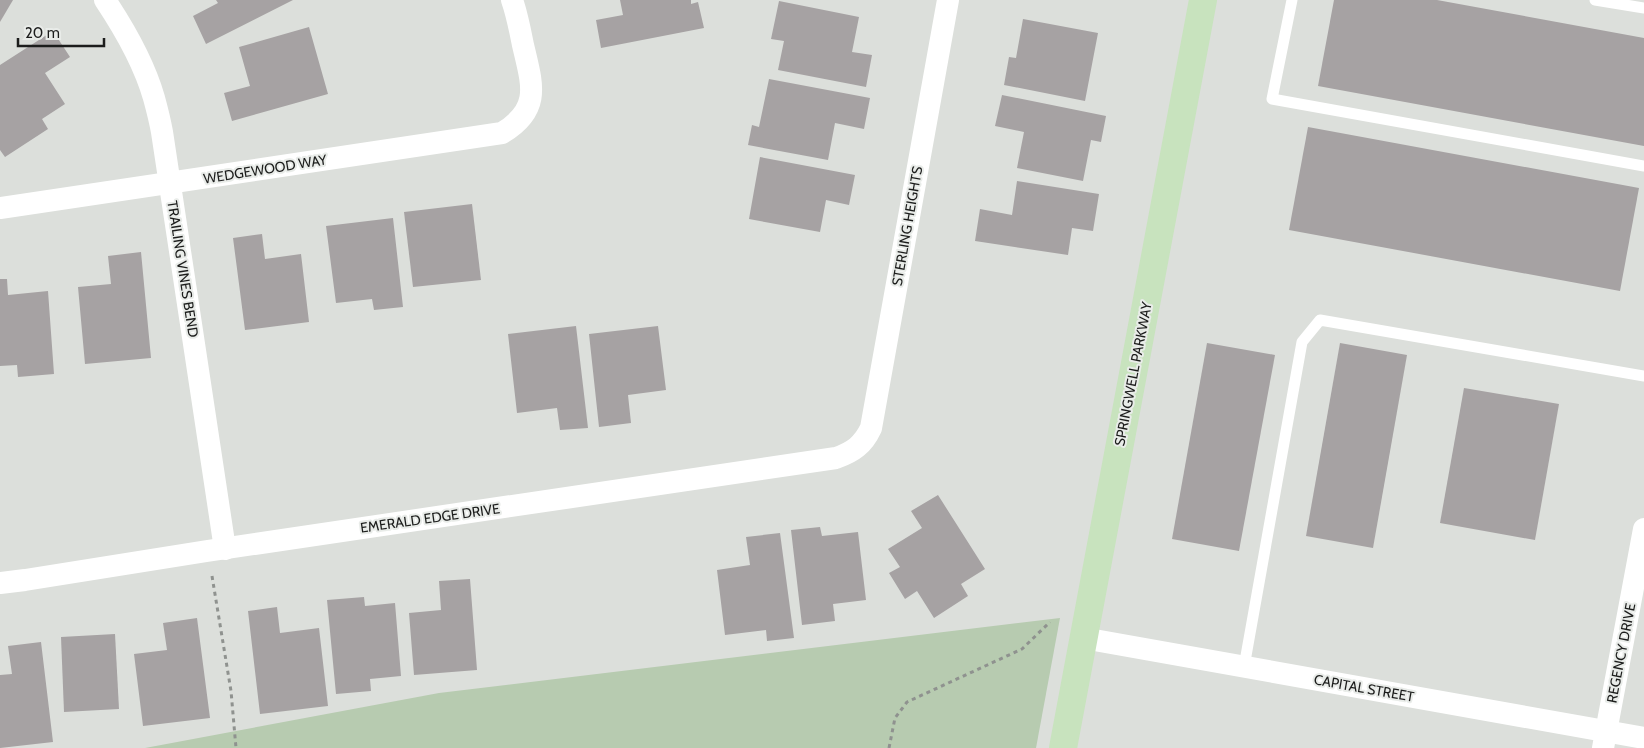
<svg xmlns="http://www.w3.org/2000/svg" width="1644" height="748" font-family="Cabin,sans-serif">
  <style>
    .green { fill: #b7cbb0 }
    .building { fill: #a6a2a3 }
    .lines { fill: none; stroke-linecap: round; stroke-linejoin: round }
    .path { stroke: #8f928f; stroke-width: 3; stroke-dasharray: 4 4; stroke-linecap: butt }
    .lane { stroke: #fff; stroke-width: 11 }
    .street { stroke: #fff; stroke-width: 22 }
    .secondary { stroke: #c8e3be; stroke-width: 28 }
    .labels { text-anchor: middle; dominant-baseline: central; stroke-width: 4; stroke-linejoin: round; paint-order: stroke }
    .street-label { font-size: 14px; fill: #1c1d1c; stroke: #e9ece9 }
  </style>
  <rect width="100%" height="100%" fill="#dcdfdb"/>
  <path class="green" d="M1060,618L1036,748H145L439,693Z"/>
  <g class="building">
    <path d="M0,0H13L0,22Z"/>
    <path d="M216,0H293L206,44L193,16L218,3Z"/>
    <path d="M620,0H691V4L698,2L704,28L601,48L596,20L623,15Z"/>
    <path d="M1334,0H1437L1644,38V146L1318,86Z"/>
    <path d="M779,1L859,17L852,52L872,55L866,87L778,70L784,41L771,39Z"/>
    <path d="M1023,19L1098,33L1085,101L1004,85L1009,57L1016,58Z"/>
    <path d="M309,27L328,94L232,121L224,93L250,86L239,47Z"/>
    <path d="M53,31L70,57L45,73L65,104L42,119L48,129L5,157L0,150V65Z"/>
    <path d="M769,79L870,98L864,129L835,123L828,160L748,145L752,125L759,127Z"/>
    <path d="M1002,95L1106,116L1101,142L1091,140L1083,181L1017,168L1024,132L995,126Z"/>
    <path d="M1308,127L1639,188L1620,291L1289,230Z"/>
    <path d="M760,157L855,175L849,205L826,200L820,232L749,219Z"/>
    <path d="M1017,181L1099,194L1093,231L1072,228L1068,255L975,241L980,209L1012,215Z"/>
    <path d="M472,204L481,280L413,287L404,212Z"/>
    <path d="M393,218L403,307L374,310L372,299L336,303L326,226Z"/>
    <path d="M262,234L265,259L301,254L309,322L245,330L233,238Z"/>
    <path d="M141,252L151,358L85,364L78,287L111,284L108,256Z"/>
    <path d="M0,279H7L8,295L48,291L54,374L18,377L17,365L0,366Z"/>
    <path d="M576,326L588,428L560,430L557,408L517,413L508,334Z"/>
    <path d="M658,326L666,390L628,395L631,423L599,427L589,334Z"/>
    <path d="M1207,343L1275,355L1239,551L1172,539Z"/>
    <path d="M1340,343L1407,355L1373,548L1306,536Z"/>
    <path d="M1464,388L1559,404L1535,540L1440,523Z"/>
    <path d="M938,495L985,569L961,584L968,596L934,618L917,591L905,599L889,573L900,567L888,549L922,528L911,511Z"/>
    <path d="M820,527L822,536L858,532L866,600L833,604L835,621L802,625L791,530Z"/>
    <path d="M780,533L794,638L767,641L766,630L725,635L717,570L750,565L746,537Z"/>
    <path d="M470,579L477,670L414,675L409,613L441,610L439,581Z"/>
    <path d="M364,597L365,606L395,603L401,676L370,679L371,691L336,694L327,600Z"/>
    <path d="M277,607L280,633L319,628L328,706L260,714L248,611Z"/>
    <path d="M197,618L210,718L143,726L134,654L167,650L163,623Z"/>
    <path d="M115,634L119,709L64,712L61,637Z"/>
    <path d="M41,642L53,742L0,748V675L12,674L8,646Z"/>
  </g>
  <g class="lines">
    <g class="path">
      <path d="M212,576L231,691L236,748"/>
      <path d="M889,748L895,718L907,702L1022,649L1050,622"/>
    </g>
    <g class="lane">
      <path d="M1292,0L1272,99L1644,166"/>
      <path d="M1595,0L1644,8"/>
      <path d="M1244,667L1302,342L1320,320L1644,376"/>
    </g>
    <g class="street">
      <path d="M105,0C125,30 144,63 154,98C157,109 160,121 162,132L225,549"/>
      <path d="M0,208L502,133C542,109 532,84 523,45C520,30 517,14 512,0"/>
      <path d="M0,583L25,580L207,551L836,458C853,452 863,445 871,428L948,0"/>
      <path d="M1083,638L1644,738"/>
      <path d="M1603,748L1644,529"/>
    </g>
    <path class="secondary" d="M1063,748L1203,0"/>
  </g>
  <g class="labels">
    <g class="street-label">
      <text transform="translate(265 169) rotate(-9)">WEDGEWOOD WAY</text>
      <text transform="translate(907 226) rotate(-80)">STERLING HEIGHTS</text>
      <text transform="translate(183 269) rotate(81)">TRAILING VINES BEND</text>
      <text transform="translate(1133 374) rotate(-79)">SPRINGWELL PARKWAY</text>
      <text transform="translate(430 518) rotate(-8)">EMERALD EDGE DRIVE</text>
      <text transform="translate(1621 653) rotate(-79)">REGENCY DRIVE</text>
      <text transform="translate(1364 688) rotate(10)">CAPITAL STREET</text>
    </g>
  </g>
  <path d="M18 38v8h86v-8" fill="none" stroke="#1c1d1c" stroke-width="2.5"/>
  <text x="25" y="38" font-size="15" fill="#1c1d1c" stroke="#e9ece9" stroke-width="4" paint-order="stroke">20 m</text>
</svg>
